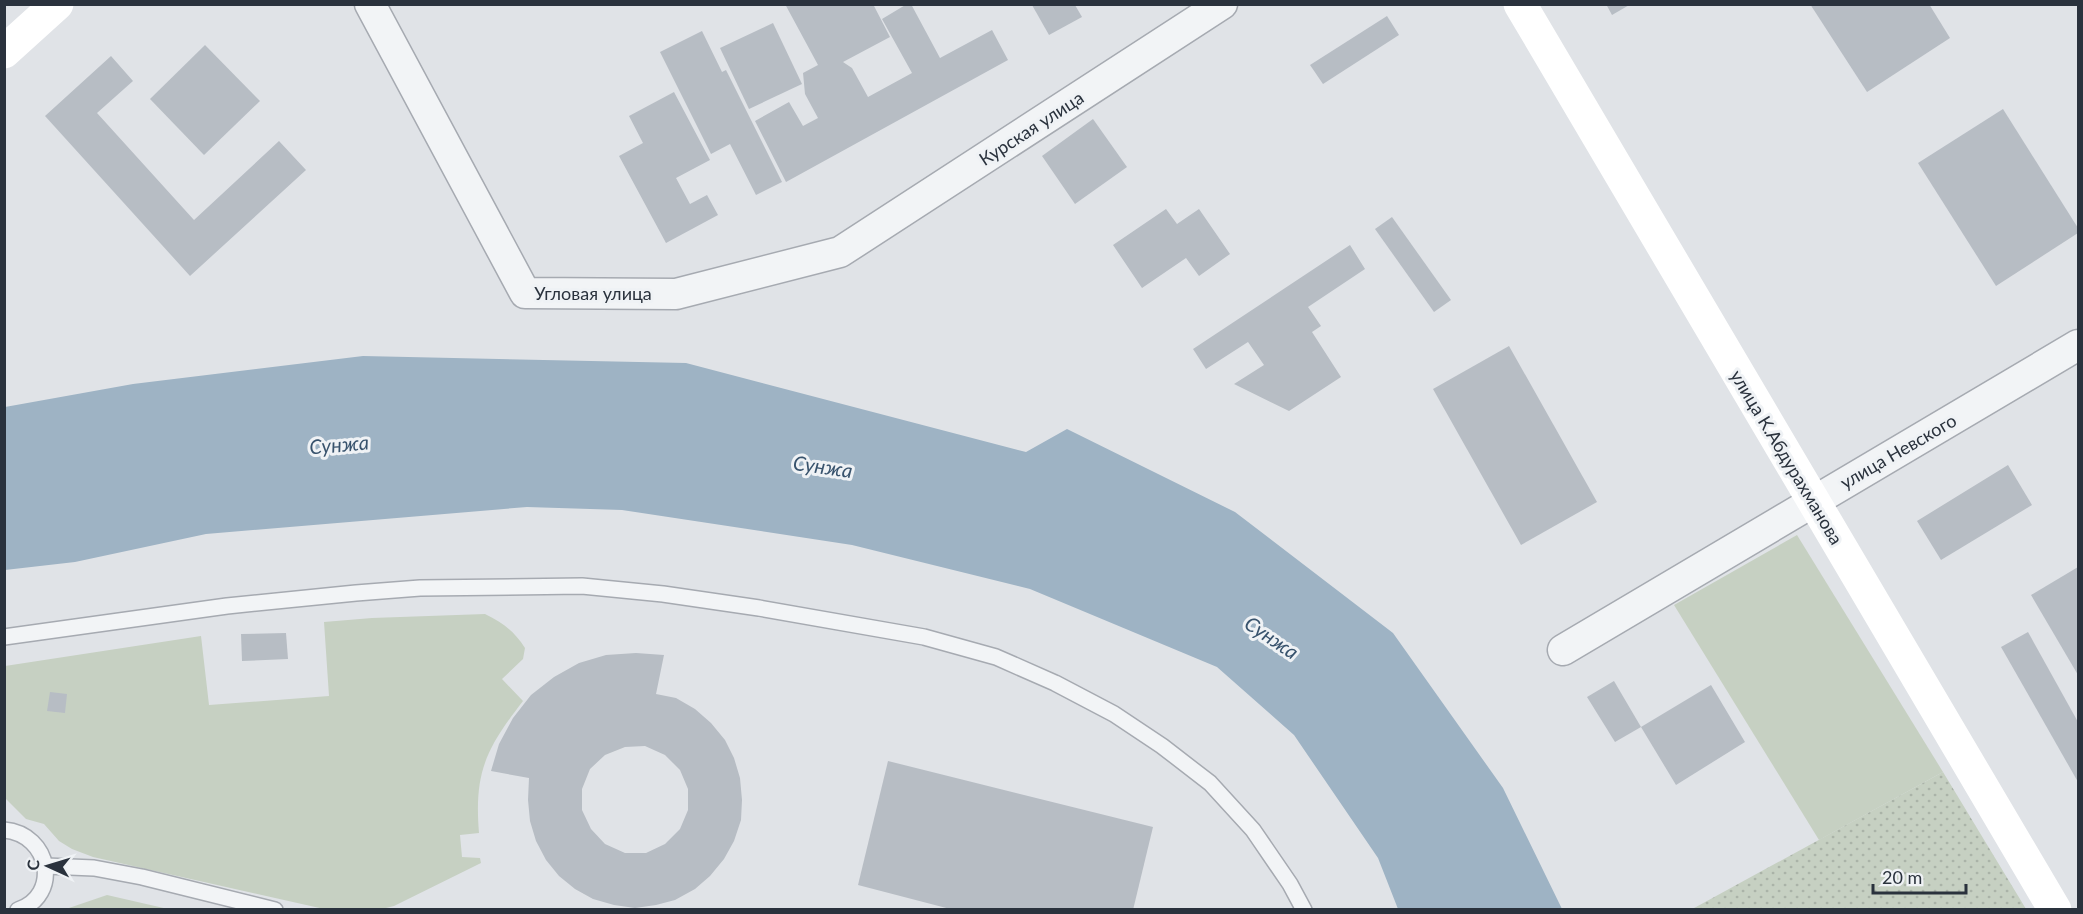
<svg xmlns="http://www.w3.org/2000/svg" width="2083" height="914" font-family="Lato,sans-serif">
  <style>
    .grass { fill: #c6d0c2 }
    .park { fill: url(#park-dots) }
    .water { fill: #9eb3c4 }
    .building { fill: #b7bdc4; fill-rule: evenodd }
    .lines { fill: none; stroke-linecap: round; stroke-linejoin: round }
    .lane-casing { stroke: #a6aab1; stroke-width: 18 }
    .street-casing { stroke: #a6aab1; stroke-width: 33 }
    .lane { stroke: #f2f4f6; stroke-width: 15 }
    .street { stroke: #f2f4f6; stroke-width: 30 }
    .secondary { stroke: #fff; stroke-width: 33 }
    .labels { text-anchor: middle; dominant-baseline: central; stroke-width: 6; stroke-linejoin: round; paint-order: stroke }
    .street-label { font-size: 18px; fill: #2a323d; stroke: #eff2f5 }
    .water-label { font-size: 20px; font-style: italic; fill: #38536d; stroke: #eff2f5 }
  </style>
  <defs>
    <pattern id="park-dots" width="8" height="8" patternUnits="userSpaceOnUse" patternTransform="scale(1.5)"><rect width="8" height="8" fill="#c6d0c2"/><path d="M2 2h.1M6 6h.1" fill="none" stroke="#aab3a8" stroke-width="1.8" stroke-linecap="round"/></pattern>
  </defs>
  <rect width="100%" height="100%" fill="#e0e3e7"/>
  <g class="grass">
    <path d="M1797,535L1943,772L1819,840L1674,605Z"/>
    <path d="M485,614C503,623 514,631 525,648L523,659L502,679L523,701C486,749 474,772 479,833L460,835L462,857L480,858L481,863L394,906L382,909H324L93,857L72,849L59,841L44,824L26,819L5,798V666L201,636L209,705L329,696L324,622L372,618Z"/>
    <path d="M107,895L168,909H66Z"/>
  </g>
  <path class="park" d="M1943,772L2026,909H1692L1696,907Z"/>
  <path class="water" d="M363,356L686,363L1026,452L1067,429L1235,512L1393,633L1503,788L1562,909H1398L1378,858L1294,735L1217,667L1030,589L852,545L622,510L527,507L206,534L75,562L5,570V407L133,384Z"/>
  <g class="building">
    <path d="M785,4H873L890,37L843,62L852,68L868,97L912,73L882,19L907,4H911L940,58L992,30L1008,60L786,182L755,121L789,102L803,126L818,118L805,94L803,73L818,65Z"/>
    <path d="M1606,4H1631L1612,15Z"/>
    <path d="M1810,4H1929L1950,38L1867,92Z"/>
    <path d="M1032,5H1075L1082,17L1049,35Z"/>
    <path d="M1387,16L1399,35L1323,84L1310,65Z"/>
    <path d="M773,23L802,84L749,109L720,48Z"/>
    <path d="M702,31L722,72L726,70L782,182L756,195L730,144L711,154L660,52Z"/>
    <path d="M205,45L260,101L204,155L150,99Z"/>
    <path d="M111,56L133,81L97,113L194,220L279,141L306,170L190,276L45,116Z"/>
    <path d="M674,92L710,160L676,178L690,204L707,195L718,215L666,243L619,156L643,143L629,116Z"/>
    <path d="M2003,109L2078,228V233L1996,286L1918,163Z"/>
    <path d="M1093,119L1127,167L1075,204L1042,156Z"/>
    <path d="M1166,209L1177,224L1199,209L1230,254L1199,276L1186,258L1142,288L1113,245Z"/>
    <path d="M1392,217L1451,300L1434,312L1375,229Z"/>
    <path d="M1350,245L1365,269L1308,307L1321,326L1312,332L1341,377L1289,411L1234,384L1264,365L1248,342L1206,369L1193,349Z"/>
    <path d="M1509,346L1597,502L1521,545L1433,389Z"/>
    <path d="M2008,465L2032,505L1941,560L1917,521Z"/>
    <path d="M2078,567V675L2031,595Z"/>
    <path d="M2028,632L2078,722V782L2001,647Z"/>
    <path d="M286,633L288,659L242,661L241,634Z"/>
    <path d="M636,653L664,655L656,694L676,698L695,709L711,723L725,740L734,758L740,778L742,800L741,820L734,841L724,859L710,876L695,889L675,900L656,905L635,908L614,905L593,899L575,889L559,876L546,860L536,841L530,821L528,800L529,778L491,771L499,744L513,718L531,695L554,677L579,663L606,655ZM645,746L665,755L680,770L688,789V810L680,829L665,844L646,853H625L605,844L591,829L582,810V789L590,769L605,755L625,747Z"/>
    <path d="M1614,681L1641,727L1615,742L1587,697Z"/>
    <path d="M1711,685L1745,742L1676,785L1641,727Z"/>
    <path d="M50,692L67,694L65,713L47,711Z"/>
    <path d="M888,761L1153,827L1133,910H954L858,885Z"/>
  </g>
  <g class="lines">
    <g class="lane-casing">
      <g id="lane">
        <path d="M4,637L227,606L356,593L420,588L582,586L663,594L759,608L924,637L996,657L1055,683L1114,714L1162,746L1210,783L1253,830L1290,884L1304,910"/>
        <path d="M4,830C51,834 61,896 18,910"/>
        <path d="M46,866L94,868L142,877L275,910"/>
      </g>
    </g>
    <g class="street-casing">
      <g id="street">
        <path d="M370,4L525,293L676,294L840,252L1222,4"/>
        <path d="M1563,650L2078,345"/>
      </g>
    </g>
    <use href="#lane" class="lane"/>
    <use href="#street" class="street"/>
    <g class="secondary">
      <path d="M1520,4L2055,910"/>
      <path d="M4,52L57,4"/>
    </g>
  </g>
  <g class="labels">
    <g class="street-label">
      <text transform="translate(1031 128) rotate(-33)">Курская улица</text>
      <text x="593" y="293">Угловая улица</text>
      <text transform="translate(1898 451) rotate(-30)">улица Невского</text>
      <text transform="translate(1787 457) rotate(59)">улица К.Абдурахманова</text>
    </g>
    <g class="water-label">
      <text transform="translate(339 444) rotate(-5)">Сунжа</text>
      <text transform="translate(823 466) rotate(8)">Сунжа</text>
      <text transform="translate(1272 637) rotate(34)">Сунжа</text>
    </g>
  </g>
  <rect width="2083" height="914" fill="none" stroke="#2a323d" stroke-width="12"/>
  <g transform="translate(48 866) rotate(274)" stroke="#eff2f5" stroke-width="4.5" paint-order="stroke">
  <path d="M0-4.5L10 22L0 15L-10 22Z" fill="#2a323d"/>
  <text y="-9" font-size="16" font-weight="bold" text-anchor="middle" fill="#2a323d">С</text>
  </g>
  <path d="M1873 884v9h93v-9" fill="none" stroke="#2a323d" stroke-width="3"/>
  <text x="1882" y="884" font-size="18" fill="#2a323d" stroke="#eff2f5" stroke-width="4.5" paint-order="stroke">20 m</text>
</svg>
